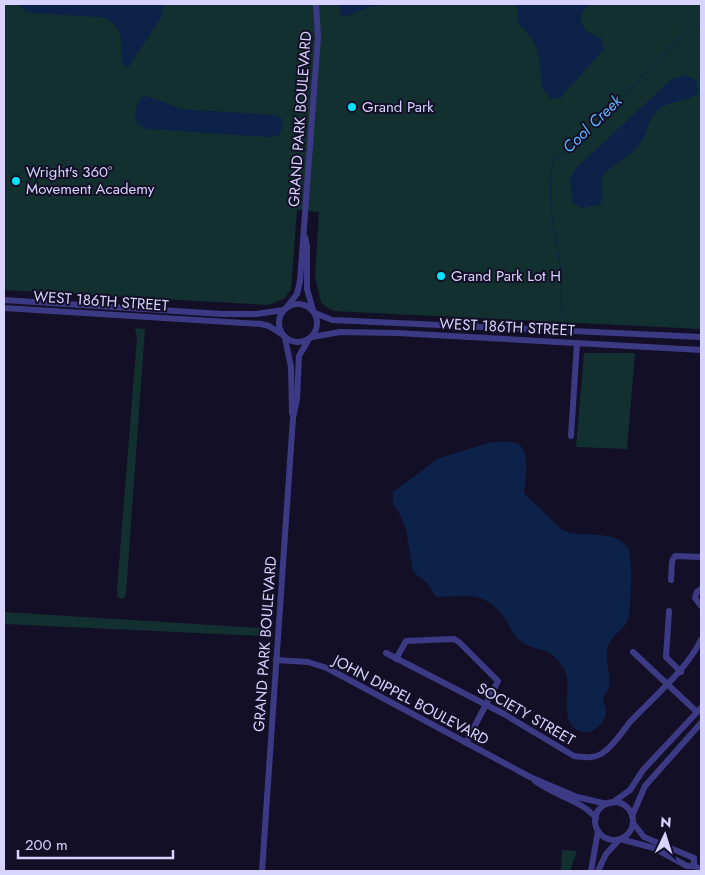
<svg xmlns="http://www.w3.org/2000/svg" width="705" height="875" font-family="Jost,sans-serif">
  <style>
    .green { fill: #12302f }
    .water { fill: #0c2248 }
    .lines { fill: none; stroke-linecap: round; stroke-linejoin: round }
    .stream { stroke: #0c2248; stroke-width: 1 }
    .minor { stroke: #3d3a85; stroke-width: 6 }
    .poi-dot { fill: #00e5ff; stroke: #130f26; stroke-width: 2 }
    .labels { text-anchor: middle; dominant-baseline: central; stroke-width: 4; stroke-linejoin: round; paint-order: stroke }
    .poi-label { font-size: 15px; fill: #d9d4ff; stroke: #130f26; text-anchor: start }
    .street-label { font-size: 15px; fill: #d9d4ff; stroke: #130f26 }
    .water-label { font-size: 16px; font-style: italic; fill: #62b6ff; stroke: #130f26 }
  </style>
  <rect width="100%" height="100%" fill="#130f26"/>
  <g class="green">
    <path d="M4,4H701V329L333,311L321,303L315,276L319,212L297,210L291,289L285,298L268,305L4,290Z"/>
    <path d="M135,328L145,329L126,594L124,598L121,599L117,596V589L137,337Z"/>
    <path d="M584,353H635L627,449L576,447Z"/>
    <path d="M4,612L260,628V636L4,624Z"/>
    <path d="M562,850L577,851L570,871H561Z"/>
  </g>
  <g class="water">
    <path d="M19,4H163L162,16L128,68L122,62C121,43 124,23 101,17L31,13L25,11Z"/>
    <path d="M339,4H391L370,7L344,17L341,15Z"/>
    <path d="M517,4H591L583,10L580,20L586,31L601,38L604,49L560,98L551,99L541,86C540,56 541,46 518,23Z"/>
    <path d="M686,75L696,80L699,92C689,103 670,99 658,110C648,119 648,131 642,141C633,156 613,163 602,177C599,187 606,195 600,204L583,208L573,204L570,179L577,167L672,79Z"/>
    <path d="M146,96L182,109L274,115L282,118L283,127L278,136L268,137L146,129L138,124L134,115L140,98Z"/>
    <path d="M492,442C499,442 510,441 516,443C532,449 525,480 524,493L561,529C580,540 613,527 628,548C633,555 631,609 628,619C624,631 612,634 608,646C604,659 611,674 609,687C608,692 605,693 604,697C602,702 606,707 606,712C606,722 593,734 583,732C555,726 574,686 564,669C549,643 537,655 518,639C512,634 509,624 504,617C483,590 467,596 436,597L428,584L413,572L406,530L399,512L393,505V492L439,458Z"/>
  </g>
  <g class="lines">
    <path class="stream" d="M562,317L561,270L551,209L550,175L553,161L614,106L689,28L701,20"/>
    <g class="minor">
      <path d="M305,237L307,246V289L313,310"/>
      <path d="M4,300L222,314H256L284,310"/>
      <circle cx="298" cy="323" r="19"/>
      <path d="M4,308L261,324L269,326L283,335"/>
      <path d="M286,308L297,294L300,281L318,37L316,4"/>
      <path d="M315,313L332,320L701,337"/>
      <path d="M312,337L340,332L397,333L701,350"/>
      <path d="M285,338L291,367L292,413"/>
      <path d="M571,436L577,343"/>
      <path d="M671,580L672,561L675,556L701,557"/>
      <path d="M701,589L697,592L695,598L701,606"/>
      <path d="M669,611L666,657L681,672"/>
      <path d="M633,652L697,712"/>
      <path d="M386,653L504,714L574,756C584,757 592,759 601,754C612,748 622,732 630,722C655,695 684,673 701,640"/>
      <path d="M396,659L406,641L454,639L459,642L498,681L466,743"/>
      <path d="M276,660L308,662L327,668L530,777L577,797L607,804"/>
      <path d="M535,781C553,795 581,800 596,818"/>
      <circle cx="614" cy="821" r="19"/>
      <path d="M612,803L630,790L643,770L701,708"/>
      <path d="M632,816L645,786L701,723"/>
      <path d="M633,823L644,837L694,858V866"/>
      <path d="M620,839L654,848L687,866H694L701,869"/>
      <path d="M262,871L293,418L297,399L299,356L309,339"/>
      <path d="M591,871L598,831"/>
      <path d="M598,871L606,854L619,840"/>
    </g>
  </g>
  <g class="poi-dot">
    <circle cx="352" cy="107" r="5"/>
    <circle cx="16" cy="181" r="5"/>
    <circle cx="441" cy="276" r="5"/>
  </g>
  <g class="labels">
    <g class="poi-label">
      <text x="362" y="107">Grand Park</text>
      <text x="26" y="172">Wright's 360°<tspan x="26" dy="17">Movement Academy</tspan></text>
      <text x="451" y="276">Grand Park Lot H</text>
    </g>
    <g class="street-label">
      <text transform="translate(300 119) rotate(-86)">GRAND PARK BOULEVARD</text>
      <text transform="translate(101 301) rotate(4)">WEST 186TH STREET</text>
      <text transform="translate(507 327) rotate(3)">WEST 186TH STREET</text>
      <text transform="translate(265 644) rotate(-86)">GRAND PARK BOULEVARD</text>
      <text transform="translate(411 700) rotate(28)">JOHN DIPPEL BOULEVARD</text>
      <text transform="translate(526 714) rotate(30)">SOCIETY STREET</text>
    </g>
    <g class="water-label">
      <text transform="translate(592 124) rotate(-44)">Cool Creek</text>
    </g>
  </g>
  <rect width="705" height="875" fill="none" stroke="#d9d4ff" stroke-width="10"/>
  <g transform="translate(665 835) rotate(4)" stroke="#130f26" stroke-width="4" paint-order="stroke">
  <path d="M0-4L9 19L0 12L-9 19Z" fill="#d9d4ff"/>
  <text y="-8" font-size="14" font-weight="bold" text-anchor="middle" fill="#d9d4ff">N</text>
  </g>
  <path d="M18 850v8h155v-8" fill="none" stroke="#d9d4ff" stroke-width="2.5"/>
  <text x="25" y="850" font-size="15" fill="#d9d4ff" stroke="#130f26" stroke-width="4" paint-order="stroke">200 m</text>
</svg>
